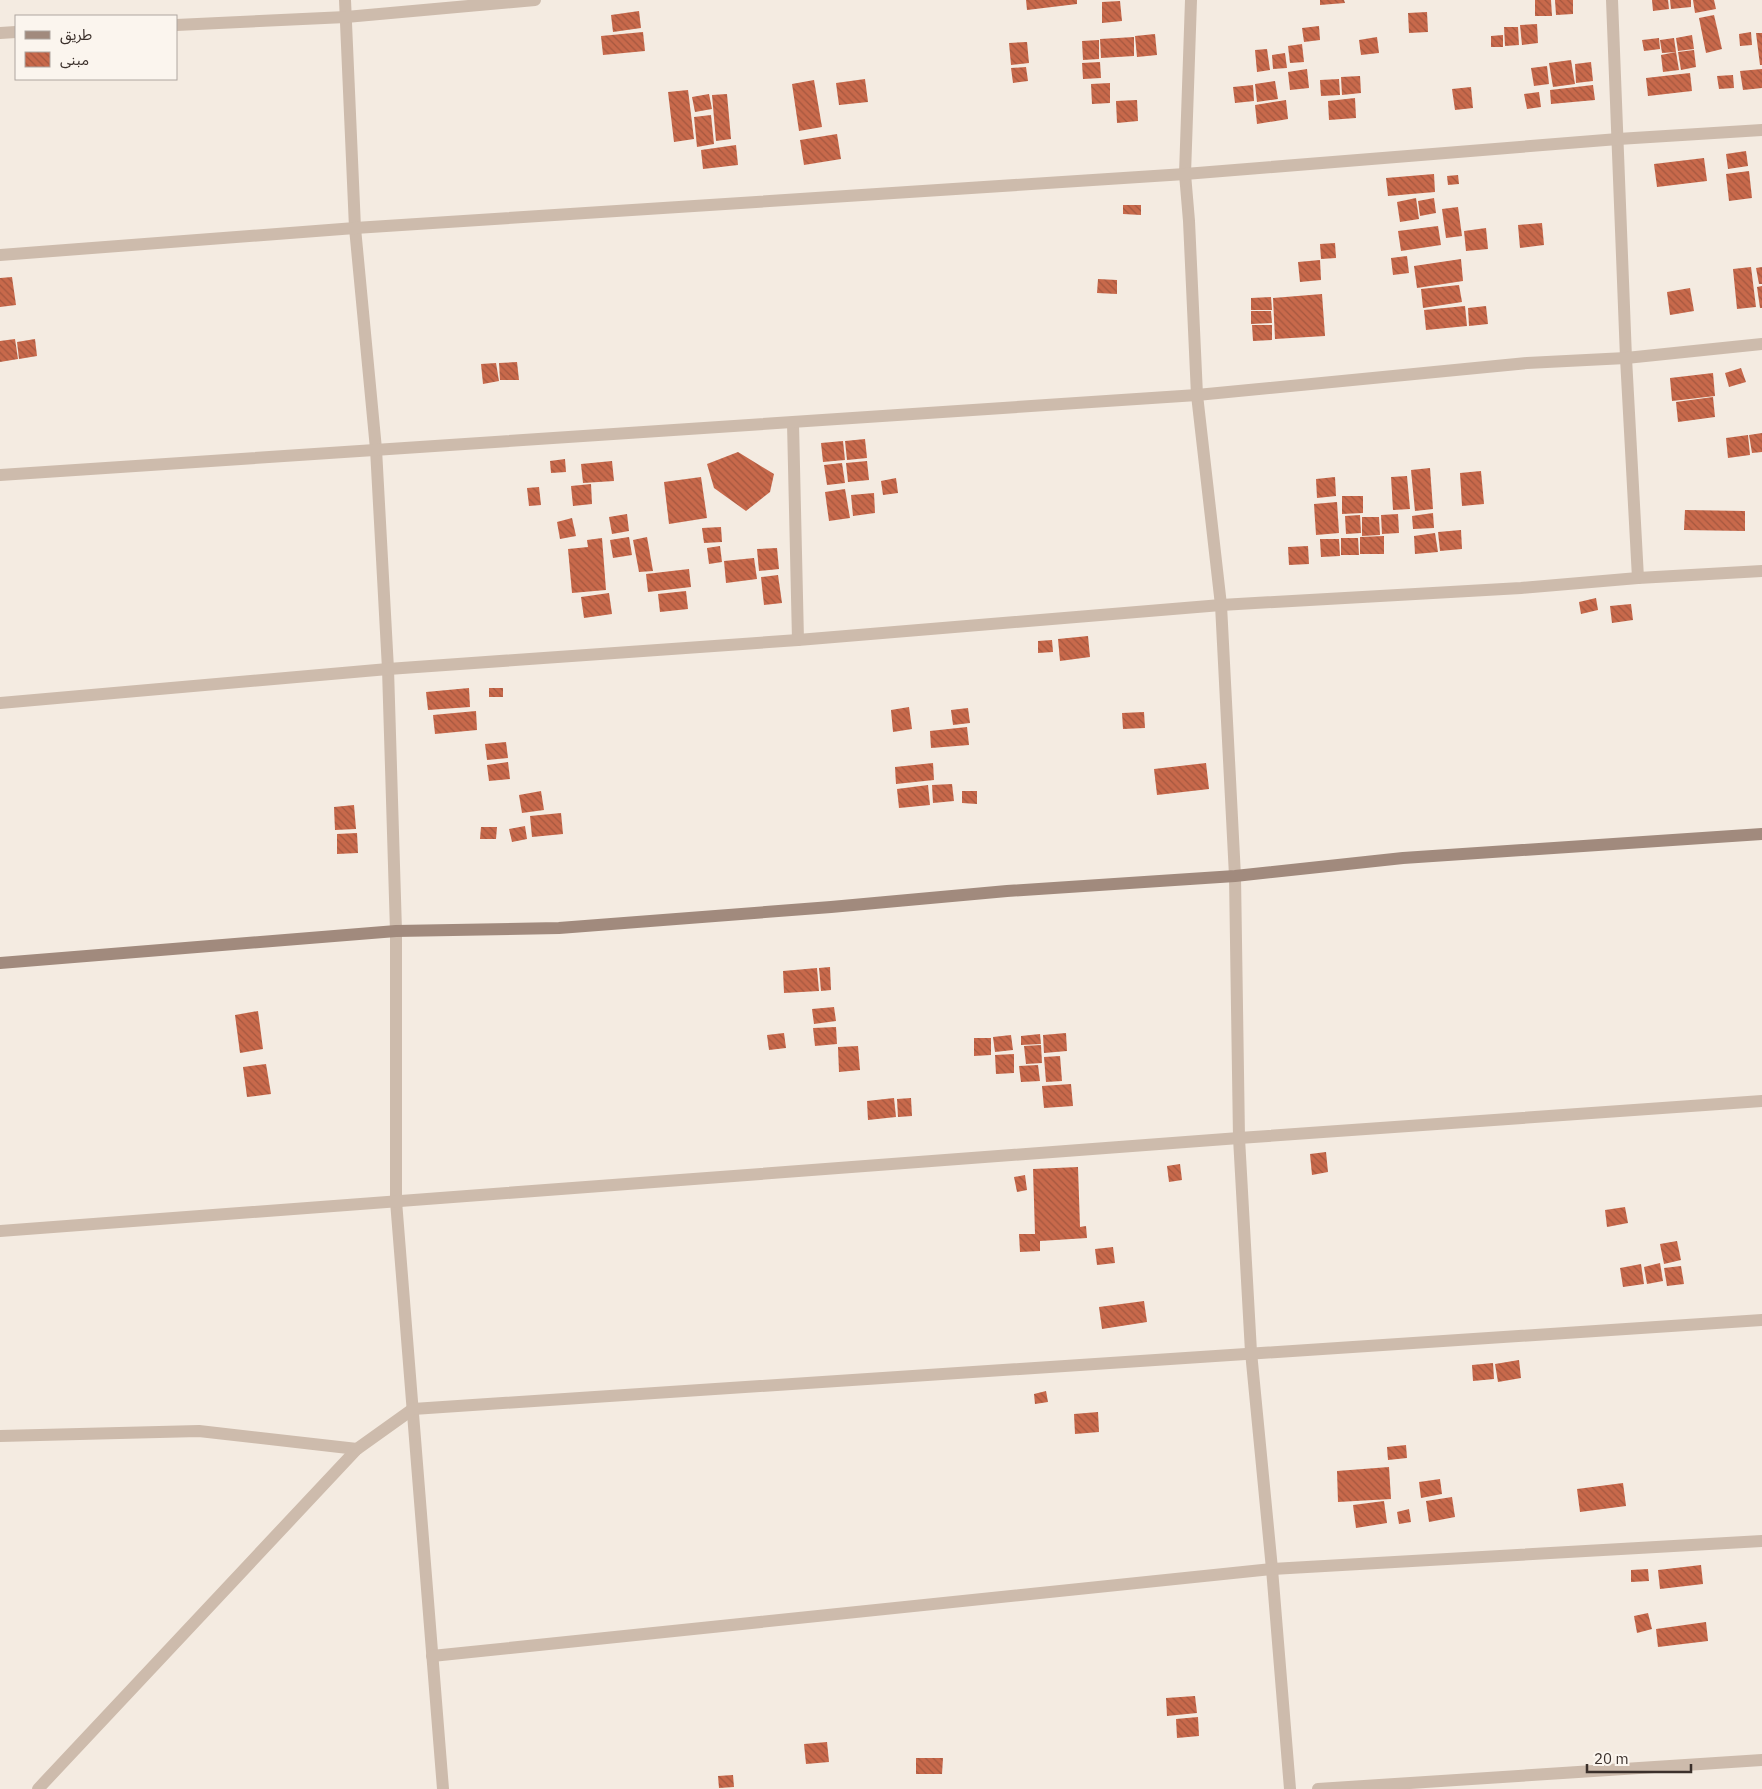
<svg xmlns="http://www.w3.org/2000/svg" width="1762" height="1789" font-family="'IBM Plex Sans','Noto Sans Arabic',sans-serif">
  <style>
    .building { fill: url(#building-back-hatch) }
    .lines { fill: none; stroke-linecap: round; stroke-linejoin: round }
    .street { stroke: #cdbbac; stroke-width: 12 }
    .secondary { stroke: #a18a7d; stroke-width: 12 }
  </style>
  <defs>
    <pattern id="building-back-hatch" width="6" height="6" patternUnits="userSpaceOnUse" patternTransform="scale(1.25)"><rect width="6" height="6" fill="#c8694b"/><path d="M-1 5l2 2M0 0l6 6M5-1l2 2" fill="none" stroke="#a4573f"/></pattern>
  </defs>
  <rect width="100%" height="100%" fill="#f4ebe1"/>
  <g class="building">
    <path d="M1026,0H1077V4L1027,10Z"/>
    <path d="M1320,0H1344L1345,3L1320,5Z"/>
    <path d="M1535,0H1551L1552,16H1535Z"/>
    <path d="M1555,0H1573V14L1556,15Z"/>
    <path d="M1652,0H1668L1669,9L1653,11Z"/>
    <path d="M1670,0H1691V7L1671,9Z"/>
    <path d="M1693,0H1714L1716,9L1695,13Z"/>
    <path d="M1120,1L1122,21L1102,23V2Z"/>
    <path d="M639,11L641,28L613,32L611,15Z"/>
    <path d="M1427,12L1428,32L1409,33L1408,13Z"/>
    <path d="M1714,15L1722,49L1706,53L1699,18Z"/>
    <path d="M1537,24L1538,43L1522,45L1520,25Z"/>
    <path d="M1319,26L1320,40L1304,42L1302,28Z"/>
    <path d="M1504,27H1518L1519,45L1505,46Z"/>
    <path d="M643,32L645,51L603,55L601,36Z"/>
    <path d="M1751,32L1752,45L1740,46L1739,34Z"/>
    <path d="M1756,33H1762V65H1760Z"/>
    <path d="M1155,34L1157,55L1137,57L1135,36Z"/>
    <path d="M1503,35V47H1491V36Z"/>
    <path d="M1692,35L1694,49L1678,51L1676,38Z"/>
    <path d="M1134,37V56L1101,58L1100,39Z"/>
    <path d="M1377,37L1379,53L1361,55L1359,40Z"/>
    <path d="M1659,38L1660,49L1644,51L1642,40Z"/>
    <path d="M1674,38L1676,52L1662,53L1660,40Z"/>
    <path d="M1099,40V59L1083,60L1082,41Z"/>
    <path d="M1027,42L1029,63L1011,65L1009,43Z"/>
    <path d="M1302,44L1304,62L1290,63L1288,46Z"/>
    <path d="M1267,49L1270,70L1257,72L1255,50Z"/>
    <path d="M1694,50L1696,67L1681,70L1678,52Z"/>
    <path d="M1676,52L1679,70L1663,72L1661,55Z"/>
    <path d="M1285,53L1287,68L1273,69L1272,55Z"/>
    <path d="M1571,60L1575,84L1553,87L1549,63Z"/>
    <path d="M1100,62L1101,78L1083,79L1082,63Z"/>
    <path d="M1591,62L1593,81L1576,83L1575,64Z"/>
    <path d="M1547,66L1549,84L1534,86L1531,68Z"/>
    <path d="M1026,67L1028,81L1013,83L1011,68Z"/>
    <path d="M1307,69L1309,88L1290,90L1288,72Z"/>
    <path d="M1762,69V88L1743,90L1740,71Z"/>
    <path d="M1690,73L1692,91L1648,96L1646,78Z"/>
    <path d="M1733,75L1734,88L1719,89L1717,76Z"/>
    <path d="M1360,76L1361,93L1342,95L1341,77Z"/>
    <path d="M865,79L868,102L839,105L836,83Z"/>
    <path d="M1339,79L1340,95L1321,96L1320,80Z"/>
    <path d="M814,80L822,127L799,131L792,84Z"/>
    <path d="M1275,81L1278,99L1257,102L1255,84Z"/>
    <path d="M1110,83V103L1092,104L1091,84Z"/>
    <path d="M1253,85L1254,101L1235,103L1233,87Z"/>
    <path d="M1593,85L1595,100L1551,104L1550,90Z"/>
    <path d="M1471,87L1473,108L1455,110L1452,89Z"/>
    <path d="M688,90L694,139L674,142L668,92Z"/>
    <path d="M1539,92L1541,107L1527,109L1524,94Z"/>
    <path d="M709,94L712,109L695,112L692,97Z"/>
    <path d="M727,94L731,139L716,141L712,95Z"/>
    <path d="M1355,98L1356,118L1329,120L1328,101Z"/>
    <path d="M1137,100L1138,121L1117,123L1116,101Z"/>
    <path d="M1286,100L1288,119L1257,124L1255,105Z"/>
    <path d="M711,115L714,144L697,147L694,117Z"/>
    <path d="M837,134L841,159L804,165L800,140Z"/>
    <path d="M736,145L738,165L703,169L701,150Z"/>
    <path d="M1746,151L1748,166L1728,169L1726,154Z"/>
    <path d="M1704,158L1707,181L1657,187L1654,164Z"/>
    <path d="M1749,171L1752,198L1729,201L1726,174Z"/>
    <path d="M1434,174L1435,192L1388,196L1386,178Z"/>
    <path d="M1458,175L1459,184L1448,185L1447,176Z"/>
    <path d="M1416,198L1419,219L1400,222L1397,202Z"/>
    <path d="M1434,198L1436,213L1420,216L1418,201Z"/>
    <path d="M1123,205H1141V215L1123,214Z"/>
    <path d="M1458,207L1462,236L1446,238L1442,209Z"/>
    <path d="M1542,223L1544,245L1520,248L1518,225Z"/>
    <path d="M1438,226L1441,245L1401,251L1398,231Z"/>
    <path d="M1486,228L1488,249L1466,251L1464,231Z"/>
    <path d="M1335,243L1336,258L1321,259L1320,244Z"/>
    <path d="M1407,256L1409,273L1393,275L1391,258Z"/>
    <path d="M1461,259L1463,281L1417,288L1414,266Z"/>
    <path d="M1320,260L1321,280L1300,282L1298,262Z"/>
    <path d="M1751,267L1756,307L1737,309L1733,269Z"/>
    <path d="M1762,267V284H1759L1756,268Z"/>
    <path d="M12,277L16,305L0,307V278Z"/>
    <path d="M1098,279L1117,280V294L1097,293Z"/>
    <path d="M1459,285L1462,302L1423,308L1421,289Z"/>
    <path d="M1762,286V308H1760L1757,287Z"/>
    <path d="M1690,288L1694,311L1670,315L1667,292Z"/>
    <path d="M1322,294L1325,336L1275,339L1273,298Z"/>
    <path d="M1271,297L1272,310H1251V298Z"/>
    <path d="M1465,306L1467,326L1426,330L1424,310Z"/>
    <path d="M1486,306L1488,324L1469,326L1468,308Z"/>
    <path d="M1251,311H1271L1272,323L1251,324Z"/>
    <path d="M1252,325H1272V340L1253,341Z"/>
    <path d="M15,339L18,359L0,362V341Z"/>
    <path d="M35,339L37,356L19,359L17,342Z"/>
    <path d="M517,362L519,380H500L499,363Z"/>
    <path d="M496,363L499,381L483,384L481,364Z"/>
    <path d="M1741,368L1746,382L1729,387L1725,373Z"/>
    <path d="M1713,373L1715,396L1672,401L1670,378Z"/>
    <path d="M1713,397L1715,417L1678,422L1676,402Z"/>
    <path d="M1762,433V452L1752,453L1749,435Z"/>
    <path d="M1748,435L1750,455L1728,458L1726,438Z"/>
    <path d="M865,439L867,458L847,460L845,441Z"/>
    <path d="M843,441L845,460L823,462L821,443Z"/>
    <path d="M738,452L774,474L770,492L746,511L714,488L707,464Z"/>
    <path d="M565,459L566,472L551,473L550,461Z"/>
    <path d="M612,461L614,481L583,483L581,464Z"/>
    <path d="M867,461L869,480L848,482L846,463Z"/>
    <path d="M842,463L845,483L827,485L824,465Z"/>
    <path d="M1430,468L1433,509L1415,511L1411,470Z"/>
    <path d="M1481,471L1484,504L1462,506L1460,473Z"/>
    <path d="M1407,476L1410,509L1393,510L1391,477Z"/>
    <path d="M701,477L707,518L669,524L664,482Z"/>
    <path d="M1335,477L1336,496L1317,498L1316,479Z"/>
    <path d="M896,478L898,493L883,495L881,481Z"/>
    <path d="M591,484L592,504L573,506L571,486Z"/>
    <path d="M539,487L541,505L529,506L527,488Z"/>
    <path d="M845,489L850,518L829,521L825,492Z"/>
    <path d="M874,493L875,513L853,516L851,495Z"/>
    <path d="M1342,496H1363V513L1342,514Z"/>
    <path d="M1337,502L1339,533L1316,535L1314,504Z"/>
    <path d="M1685,510L1745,511V531L1684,530Z"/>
    <path d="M1433,513L1434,528L1413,529L1412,516Z"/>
    <path d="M627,514L629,531L612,534L609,517Z"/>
    <path d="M1398,514L1399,533L1382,534L1381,515Z"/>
    <path d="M1360,515L1361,533L1346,534L1345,516Z"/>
    <path d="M1362,517H1379L1380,535L1362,536Z"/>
    <path d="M572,518L576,536L560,539L557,522Z"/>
    <path d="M721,527L722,542L704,543L702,528Z"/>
    <path d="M1461,530L1462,549L1440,551L1438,532Z"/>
    <path d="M1435,533L1438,552L1415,554L1414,536Z"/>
    <path d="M1384,536V554H1360V537Z"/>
    <path d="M629,537L632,555L613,558L610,540Z"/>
    <path d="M647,537L653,571L639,572L633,540Z"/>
    <path d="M602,538L606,590L572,593L568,549L588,547L587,540Z"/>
    <path d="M1341,538H1358L1359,555H1341Z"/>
    <path d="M1320,539H1339L1340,556L1321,557Z"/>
    <path d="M720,546L722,562L709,564L707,548Z"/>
    <path d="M1308,546L1309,564L1289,565L1288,547Z"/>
    <path d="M777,548L779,569L759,571L757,549Z"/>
    <path d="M754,558L757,579L726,583L724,561Z"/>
    <path d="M689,569L691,587L648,592L646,574Z"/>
    <path d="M778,575L782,603L764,605L761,577Z"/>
    <path d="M686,591L688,609L660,612L658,594Z"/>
    <path d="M609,593L612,614L584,618L581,597Z"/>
    <path d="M1596,598L1598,610L1581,614L1579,602Z"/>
    <path d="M1631,604L1633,620L1612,623L1610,606Z"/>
    <path d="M1088,636L1090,657L1060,661L1058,639Z"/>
    <path d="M1052,640L1053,652L1038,653V641Z"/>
    <path d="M469,688L470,707L428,710L426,692Z"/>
    <rect x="489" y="688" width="14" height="9"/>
    <path d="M909,707L912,729L893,732L891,710Z"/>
    <path d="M968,708L970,723L953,725L951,710Z"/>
    <path d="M476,711L477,730L435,734L433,715Z"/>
    <path d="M1144,712L1145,728L1123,729L1122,713Z"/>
    <path d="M967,727L969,745L931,748L930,731Z"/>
    <path d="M506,742L508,758L487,760L485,744Z"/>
    <path d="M508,762L510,779L489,781L487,765Z"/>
    <path d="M933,763L934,780L896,784L895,767Z"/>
    <path d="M1206,763L1209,789L1157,795L1154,769Z"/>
    <path d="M952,784L954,801L933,803L932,785Z"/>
    <path d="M928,785L930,805L899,808L897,789Z"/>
    <path d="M541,791L544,810L522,813L519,795Z"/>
    <path d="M962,791H977V804L962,803Z"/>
    <path d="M354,805L356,829L335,830L334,807Z"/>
    <path d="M561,813L563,834L532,837L530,816Z"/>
    <path d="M525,826L527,839L512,842L509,829Z"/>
    <path d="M481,827H497L496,839H480Z"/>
    <path d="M357,833L358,853L337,854V834Z"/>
    <path d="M830,967L831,990L821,991L819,968Z"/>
    <path d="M817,968L819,991L784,993L783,971Z"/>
    <path d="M834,1007L836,1021L814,1024L812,1009Z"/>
    <path d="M258,1011L263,1049L240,1053L235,1015Z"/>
    <path d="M836,1027L837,1044L815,1046L813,1028Z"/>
    <path d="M784,1033L786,1048L769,1050L767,1035Z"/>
    <path d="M1066,1033L1067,1051L1044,1053L1043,1035Z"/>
    <path d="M1040,1034L1041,1044L1021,1045V1036Z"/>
    <path d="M1011,1035L1013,1050L995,1052L993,1037Z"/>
    <path d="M974,1038H991V1055L974,1056Z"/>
    <path d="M1041,1045L1042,1063L1026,1064L1024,1046Z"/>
    <path d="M858,1046L860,1070L839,1072L838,1047Z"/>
    <path d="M1014,1054V1073L996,1074L995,1055Z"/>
    <path d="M1060,1056L1062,1081L1046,1082L1044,1057Z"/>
    <path d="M266,1064L271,1094L247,1097L243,1067Z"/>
    <path d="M1038,1065L1040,1081L1021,1082L1019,1066Z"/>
    <path d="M1071,1084L1073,1106L1044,1108L1042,1086Z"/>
    <path d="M894,1098L896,1117L868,1120L867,1101Z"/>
    <path d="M911,1098L912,1116L898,1117L897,1099Z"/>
    <path d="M1326,1152L1328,1172L1312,1175L1310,1154Z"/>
    <path d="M1180,1164L1182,1180L1169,1182L1167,1166Z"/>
    <path d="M1078,1167L1080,1227L1086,1226L1087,1238L1040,1241V1251L1020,1252L1019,1234H1035L1033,1169Z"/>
    <path d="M1025,1175L1027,1190L1017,1192L1014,1177Z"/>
    <path d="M1625,1207L1628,1223L1607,1227L1605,1210Z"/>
    <path d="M1677,1241L1681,1260L1664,1264L1660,1244Z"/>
    <path d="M1113,1247L1115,1263L1097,1265L1095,1249Z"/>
    <path d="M1660,1263L1663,1281L1647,1284L1644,1267Z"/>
    <path d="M1641,1264L1644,1284L1623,1287L1620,1268Z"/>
    <path d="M1681,1266L1684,1284L1667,1286L1664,1268Z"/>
    <path d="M1144,1301L1147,1322L1102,1329L1099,1307Z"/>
    <path d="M1519,1360L1521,1378L1498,1382L1495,1364Z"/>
    <path d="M1493,1363L1494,1379L1473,1381L1472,1365Z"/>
    <path d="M1046,1391L1048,1402L1035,1404L1034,1394Z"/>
    <path d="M1098,1412L1099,1432L1075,1434L1074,1414Z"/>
    <path d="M1406,1445L1407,1458L1388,1460L1387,1447Z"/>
    <path d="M1389,1467L1391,1499L1338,1502L1337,1471Z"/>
    <path d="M1440,1479L1442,1494L1421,1498L1419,1482Z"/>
    <path d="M1623,1483L1626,1506L1580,1512L1577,1489Z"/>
    <path d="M1452,1497L1455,1517L1429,1522L1426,1501Z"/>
    <path d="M1384,1501L1387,1523L1356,1528L1353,1505Z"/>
    <path d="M1409,1509L1411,1522L1399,1524L1397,1512Z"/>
    <path d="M1701,1565L1703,1584L1660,1589L1658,1570Z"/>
    <path d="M1648,1569L1649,1581L1631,1582V1570Z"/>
    <path d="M1648,1613L1652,1629L1637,1633L1634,1616Z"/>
    <path d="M1706,1622L1708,1641L1658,1647L1656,1629Z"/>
    <path d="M1195,1696L1197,1713L1167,1716L1166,1698Z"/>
    <path d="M1198,1717L1199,1736L1177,1738L1176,1719Z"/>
    <path d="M827,1742L829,1762L806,1764L804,1744Z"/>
    <path d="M916,1758H943L942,1774H916Z"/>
    <path d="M733,1775L734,1787L719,1788L718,1776Z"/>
  </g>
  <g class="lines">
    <g class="street">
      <path d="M345,0L355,228L376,449L388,669L396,931V1201L443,1789"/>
      <path d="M1191,0L1185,174L1189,221L1197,395L1221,605L1235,876L1239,1138L1251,1352L1272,1569L1290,1789"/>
      <path d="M1612,0L1626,358L1638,578"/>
      <path d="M176,25L346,17L535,0"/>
      <path d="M0,33L16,32"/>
      <path d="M0,255L355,228L1185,174L1618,139L1762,130"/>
      <path d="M793,423L798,640"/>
      <path d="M0,475L1197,395L1527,363L1626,358L1762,344"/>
      <path d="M0,703L388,669L798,640L1221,605L1521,588L1638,578L1762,571"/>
      <path d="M0,1231L1239,1138L1762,1101"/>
      <path d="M0,1436L199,1431L357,1449"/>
      <path d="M432,1656L1272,1569L1762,1541"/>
      <path d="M38,1789L357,1449L413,1409L1762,1320"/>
      <path d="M1318,1789L1762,1760"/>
    </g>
    <path class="secondary" d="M0,963L396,931L559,928L831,907L1007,891L1235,876L1403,858L1762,834"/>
  </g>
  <rect x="15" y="15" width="162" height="65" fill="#fbf5ee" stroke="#aea6a0"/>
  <rect x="25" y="31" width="25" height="8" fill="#a18a7d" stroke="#aea6a0"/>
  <text x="60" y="40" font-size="15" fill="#3b302b">طريق</text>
  <rect x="25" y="52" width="25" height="15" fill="url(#building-back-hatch)" stroke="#aea6a0"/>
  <text x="60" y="65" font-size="15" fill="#3b302b">مبنى</text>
  <path d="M1587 1764v8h104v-8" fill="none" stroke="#3b302b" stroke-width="2.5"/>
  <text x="1594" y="1764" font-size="15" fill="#3b302b" stroke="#fbf5ee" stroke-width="4" paint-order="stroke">20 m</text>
</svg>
